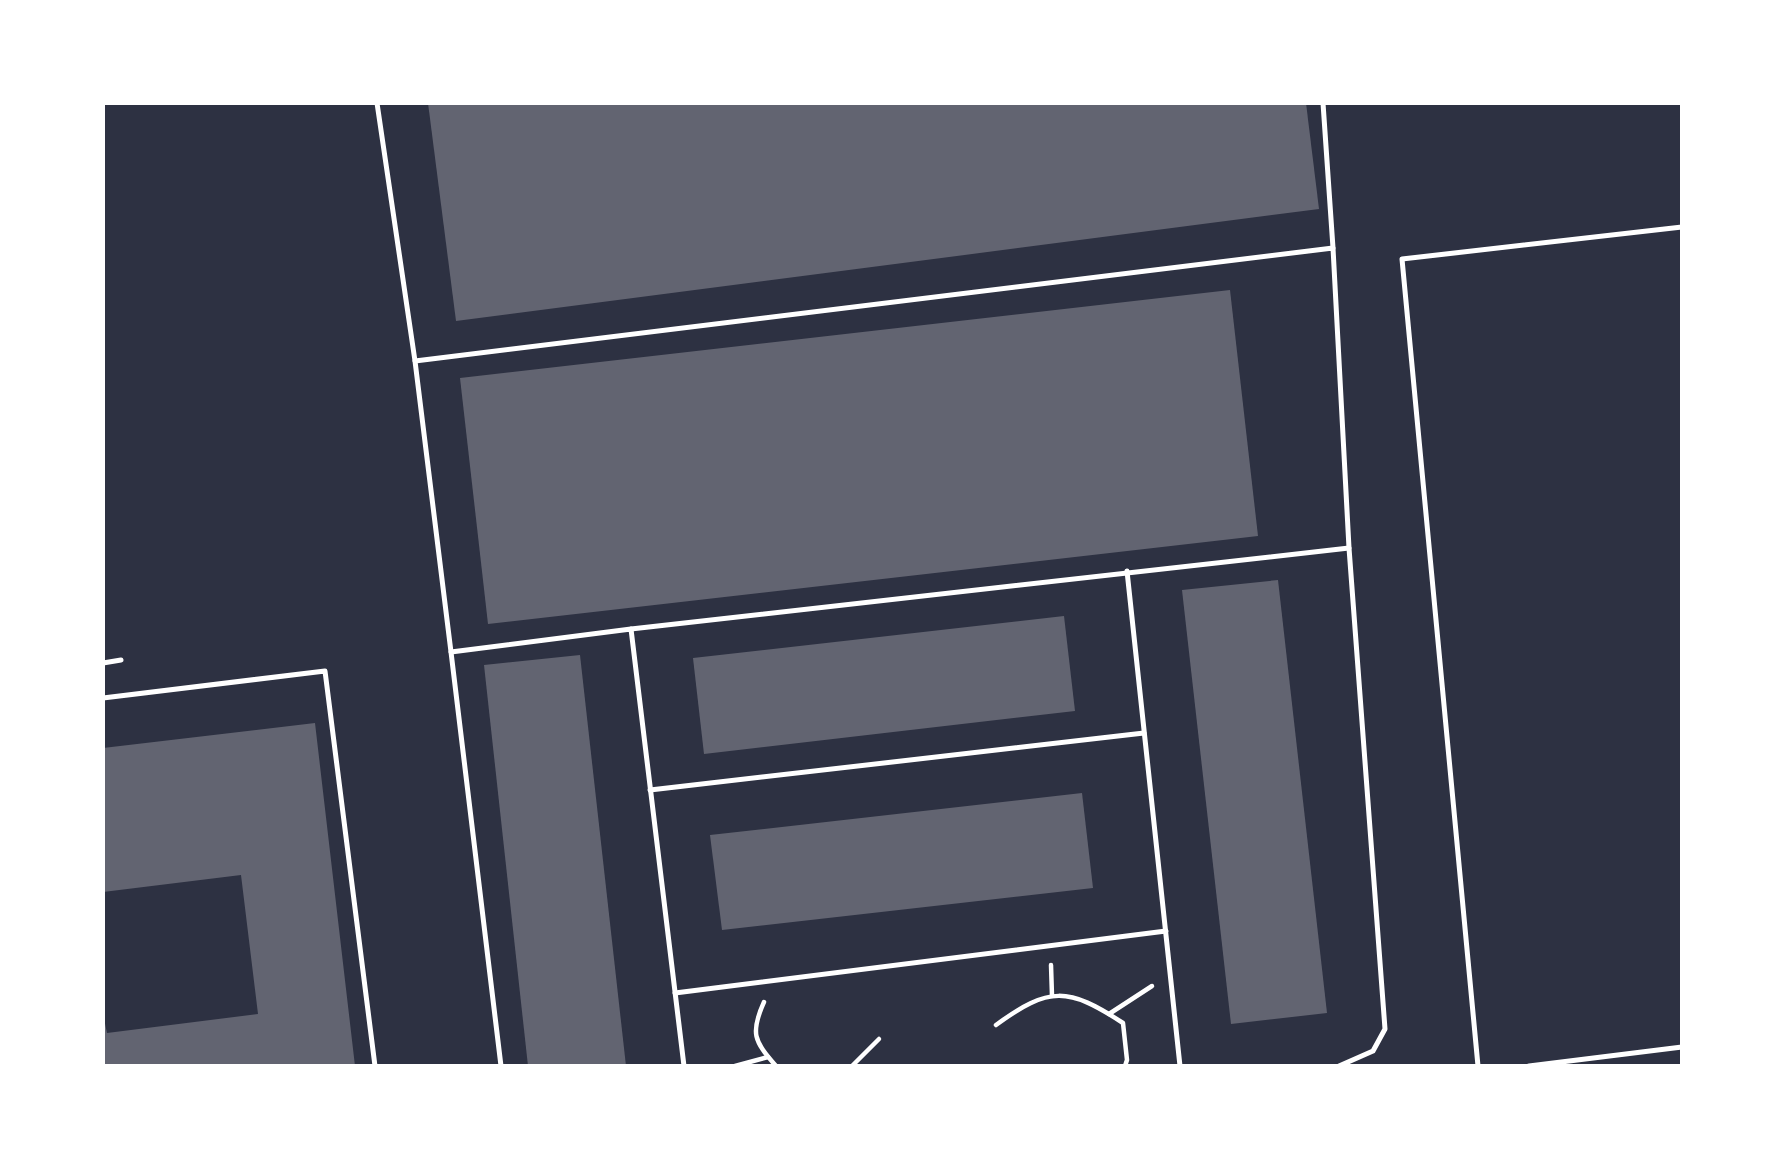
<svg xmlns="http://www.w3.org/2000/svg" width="1785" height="1169" font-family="Lato,sans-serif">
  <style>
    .building { fill: #626471 }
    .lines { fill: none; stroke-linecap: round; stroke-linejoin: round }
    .path { stroke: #fff; stroke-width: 4.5 }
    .service { stroke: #fff; stroke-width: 5 }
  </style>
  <rect width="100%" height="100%" fill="#2d3142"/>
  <g class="building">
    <path d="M428,103H1306L1319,209L456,321Z"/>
    <path d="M1230,290L1258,536L488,624L460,378Z"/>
    <path d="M1278,580L1327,1013L1231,1024L1182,590Z"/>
    <path d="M1064,616L1075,711L704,754L693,658Z"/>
    <path d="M580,655L626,1066H528L484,665Z"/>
    <path d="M315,723L355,1066H103V1014L107,1033L258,1014L241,875L103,892V748Z"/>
    <path d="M1082,793L1093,888L722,930L710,835Z"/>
  </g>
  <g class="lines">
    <g class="path">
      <path d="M1051,965L1052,996"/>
      <path d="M764,1002C750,1033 754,1041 776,1066"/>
      <path d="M1109,1014L1152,986"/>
      <path d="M996,1025C1049,986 1068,987 1123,1023L1127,1060L1125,1066"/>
      <path d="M735,1066L768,1057"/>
      <path d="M852,1066L879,1039"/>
    </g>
    <g class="service">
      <path d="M377,103L415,361"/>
      <path d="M1323,103L1333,248"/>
      <path d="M1127,571L1180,1066"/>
      <path d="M631,629L1349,548"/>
      <path d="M451,652L501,1066"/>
      <path d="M103,663L121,660"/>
      <path d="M103,698L325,671L375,1066"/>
      <path d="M650,790L1144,733"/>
      <path d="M675,993L1166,931"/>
      <path d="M684,1066L631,629L451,652L415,361L1333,248L1349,548L1385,1029L1373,1051L1339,1066"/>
      <path d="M1478,1066L1402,259L1682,227"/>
      <path d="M1529,1066L1682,1047"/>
    </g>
  </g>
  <rect width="1785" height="1169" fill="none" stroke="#ffffff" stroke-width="210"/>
</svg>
